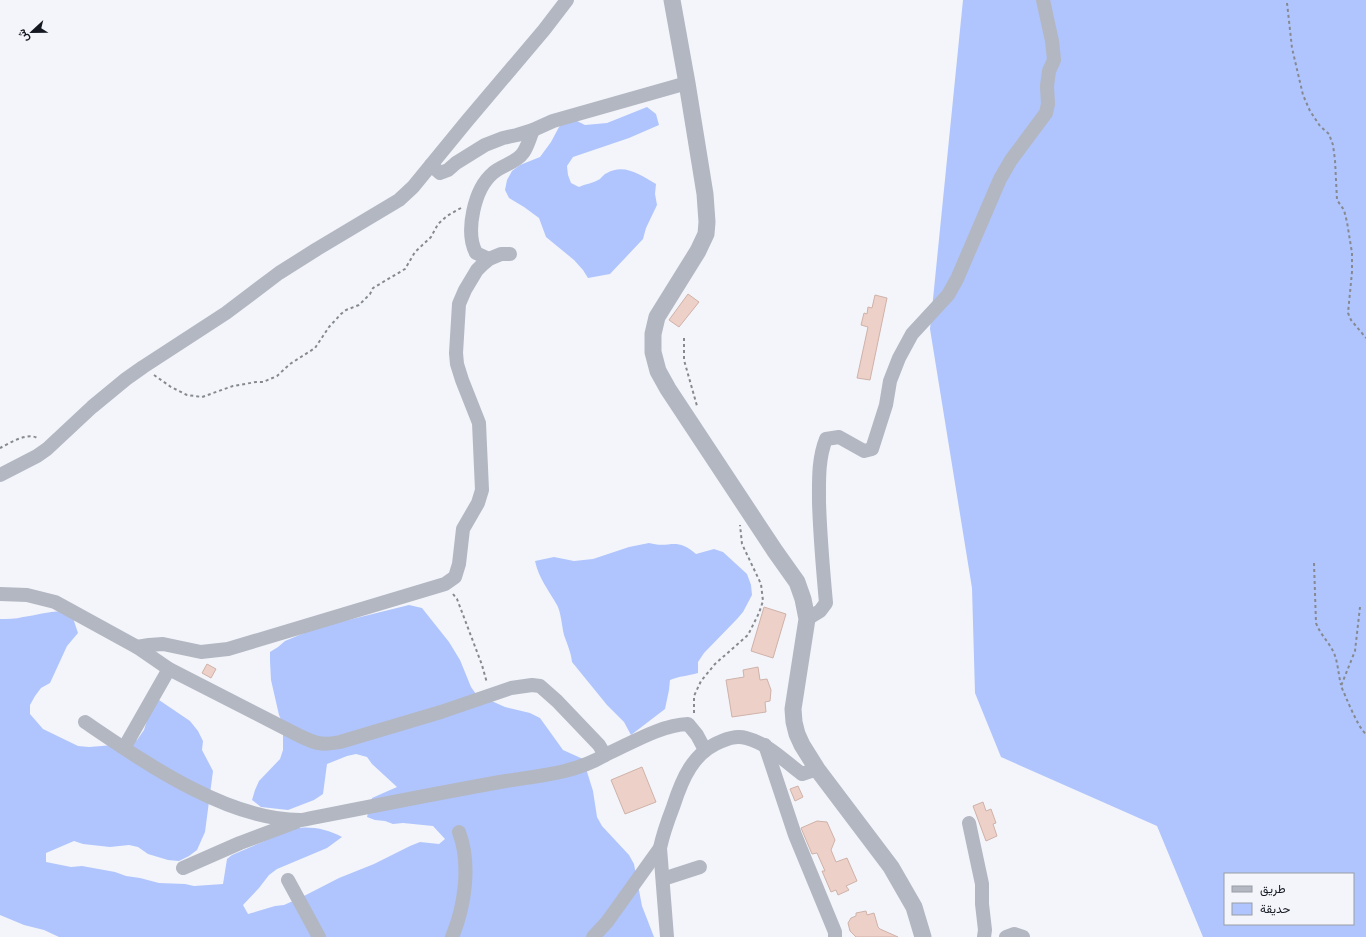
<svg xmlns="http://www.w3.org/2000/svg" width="1366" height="937" font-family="'Roboto Condensed',Vazirmatn,sans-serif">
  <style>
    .green { fill: #b0c5fd; fill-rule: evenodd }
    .building { fill: #edd0c7; stroke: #cfb2a9 }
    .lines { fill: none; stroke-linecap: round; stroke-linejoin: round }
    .path { stroke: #86898f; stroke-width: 2; stroke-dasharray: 3 3; stroke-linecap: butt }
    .minor { stroke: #b3b7c2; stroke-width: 14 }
    .tertiary { stroke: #b3b7c2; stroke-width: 17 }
  </style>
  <rect width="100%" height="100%" fill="#f3f5fa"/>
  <g class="green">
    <path d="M963,0H1366V937H1203L1157,826L1001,757L975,693L972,588L930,329ZM1225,874H1353V924H1225Z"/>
    <path d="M647,107L656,114L659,125L629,138L573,157L567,166L568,175L571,183L579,187C585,184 594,183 600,179C602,177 604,174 607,173C624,163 641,175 656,184L655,194L657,205L646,228L643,239L610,274L588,278L583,270L574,260L546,237L539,218L524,207L509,198L505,190L507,180L512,171L520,165L540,157L551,142L559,127L566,121L575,120L585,125L607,123Z"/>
    <path d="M649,543C670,549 676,536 696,554L714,549L723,552L747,574L751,585L752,595L743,612L737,619L704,653L698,662V673C688,676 679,676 670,680L669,690L665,709L631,735L624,722L607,705L572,662C571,652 567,644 564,635C562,627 561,612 557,605C548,589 539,579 535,561L554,557L574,561L593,559L629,547Z"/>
    <path d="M409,605L422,608L449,642L460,660L471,687L476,694L505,707L530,713L540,718L563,750L583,759L593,791L597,817L602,826L629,855L634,864L642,906L654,937H59L44,930L24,925L0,915V619C8,619 15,619 23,617C39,615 54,609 71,612L78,633L67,646L50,683L41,688L35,696L30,705V714L43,729L78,746L89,747L126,744L137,740L144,730L149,714L159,700L190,721L198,731L203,741L202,750L213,771L205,832L197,850L189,856L179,861L168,860L148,854L138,847L129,845L110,847L83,844L74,841L46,853V862L71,867L82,866L115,872L126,876L140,878L159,883L185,884L194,886L223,884L227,859L232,855L295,828C312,826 328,829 342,837L327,848L277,869L269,875L259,888L243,905L248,914L275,906L284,905L302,897L339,878L374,864L410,846L420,842L439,844L445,839L433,826L403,823L393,824L385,821L375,820L367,817L372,798L397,787L372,764L367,757L356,754L347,756L327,764L323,794L314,800L288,810L261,807L252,800L255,790L259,781L280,759L283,750V724L279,715L271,680L270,661V652L278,647L285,641L316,628Z"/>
  </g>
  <g class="building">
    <path d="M688,294L699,302L679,327L669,320Z"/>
    <path d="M875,295L887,298L870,380L857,378L868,327L861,325L864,313L867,314L868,307L872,308Z"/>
    <path d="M764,607L786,614L773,658L751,651Z"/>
    <path d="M207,664L216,669L211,678L202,673Z"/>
    <path d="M758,667L760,680L767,679L771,690L770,701L765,702L766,712L732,717L726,680L744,677L743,670Z"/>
    <path d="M642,767L656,802L625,814L611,780Z"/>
    <path d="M798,786L803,797L795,801L790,789Z"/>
    <path d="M983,802L986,811L991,809L996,823L993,824L997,836L986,841L973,806Z"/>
    <path d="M817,821L827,822L835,840L831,850L836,862L847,858L857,881L846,886L849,890L838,895L836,890L831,892L822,871H825L817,853L812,854L801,828Z"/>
    <path d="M866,911L867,915L874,913L878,927L880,929L898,937H856L850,931L848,923L851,918L856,916V913Z"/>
  </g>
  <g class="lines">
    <g class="path">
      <path d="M1287,3L1292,48L1303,95L1310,111L1320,126L1329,134L1333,145L1335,160L1337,200L1344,210L1347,222L1352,253V272L1348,313L1351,320L1366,338"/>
      <path d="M684,338V360L697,406"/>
      <path d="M154,375L171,387L187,395L202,397L233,386L256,382H263L277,376L290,364L315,348L329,327L341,314L346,310L359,305L370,294L373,288L405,269L415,252L431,237L438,224L447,216L461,208"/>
      <path d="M0,448C10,443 28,431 39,439"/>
      <path d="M1314,563L1316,623C1320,634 1328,641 1333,651C1338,661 1338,673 1341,685"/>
      <path d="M453,594L457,599L482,665L487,683"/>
      <path d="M1360,607L1355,651L1341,686C1346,697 1358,728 1366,734"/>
      <path d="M694,713V696L701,681L715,664L748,635L759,613L763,601L761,584L742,544L740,525"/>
    </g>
    <g class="minor">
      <path d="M431,165L440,173L448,170L456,163L485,145L503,138L517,135L533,130L553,121L687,83"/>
      <path d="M489,259L476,253C465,232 474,189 493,173C502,165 516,163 523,153C528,146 530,137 533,130"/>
      <path d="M0,475L37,456L47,449L92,407L126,379L143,367L226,313L279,273L317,249L399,200L413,187L467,121L544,30L567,0"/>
      <path d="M0,594L27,595L55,602L137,647L169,669L298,735C315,743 320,746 340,742L441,712L511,688L532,685L540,686L557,701L599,745L605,755C630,744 660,725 688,724L697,735L705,750"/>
      <path d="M807,619L820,611L826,603C823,570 820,536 819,502C819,481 818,459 826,439L839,437L864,451L872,449L886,405L890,381L899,358L912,334L948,295L957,279L1000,179L1011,160L1046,113L1048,104L1047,86L1049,71L1054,60L1052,41L1043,0"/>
      <path d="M137,647L149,645L163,644L201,652L228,649L445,584L455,577L459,564L463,529L478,503L482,490L479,423L462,380L457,364L456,353L459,304L465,290L477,270L483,264L489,259L501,254H510"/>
      <path d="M85,722C144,762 228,821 302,820C368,807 433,794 500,782C535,776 574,774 605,755"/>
      <path d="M765,745L795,835L835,932V937"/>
      <path d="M124,748L169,669"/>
      <path d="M969,823L982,884V904L985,930L984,937"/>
      <path d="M183,868L240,843L296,822"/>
      <path d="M663,879L700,867"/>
      <path d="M288,880L319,937"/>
      <path d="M452,937C465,906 471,864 459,832"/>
      <path d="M593,937L607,922L660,848"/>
      <path d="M667,937L660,848C663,834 668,820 673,807C682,779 693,752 722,741C729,738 739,736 746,738C769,744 784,761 802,774L817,769"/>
      <path d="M1006,937L1014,934L1023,937"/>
    </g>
    <path class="tertiary" d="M672,0L687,83L705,194L707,222L706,234L698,251L657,317L653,334V352L658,371L668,389L775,551L797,582L803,599L807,619L793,709L794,722L797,734L802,745L817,769L891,867L914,907L923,937"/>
  </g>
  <rect x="1224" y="873" width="130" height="52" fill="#f3f5fa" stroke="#9a9da3"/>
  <rect x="1232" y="886" width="20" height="6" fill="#b3b7c2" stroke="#9a9da3"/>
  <text x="1260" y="893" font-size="12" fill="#151820">طريق</text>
  <rect x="1232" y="903" width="20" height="12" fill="#b0c5fd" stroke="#9a9da3"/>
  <text x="1260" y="913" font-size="12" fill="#151820">حديقة</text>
  <g transform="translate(32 32) rotate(248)" stroke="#f3f5fa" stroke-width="3" paint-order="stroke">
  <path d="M0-3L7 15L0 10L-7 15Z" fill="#151820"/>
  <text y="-6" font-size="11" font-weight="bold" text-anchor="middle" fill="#151820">ش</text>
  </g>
</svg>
